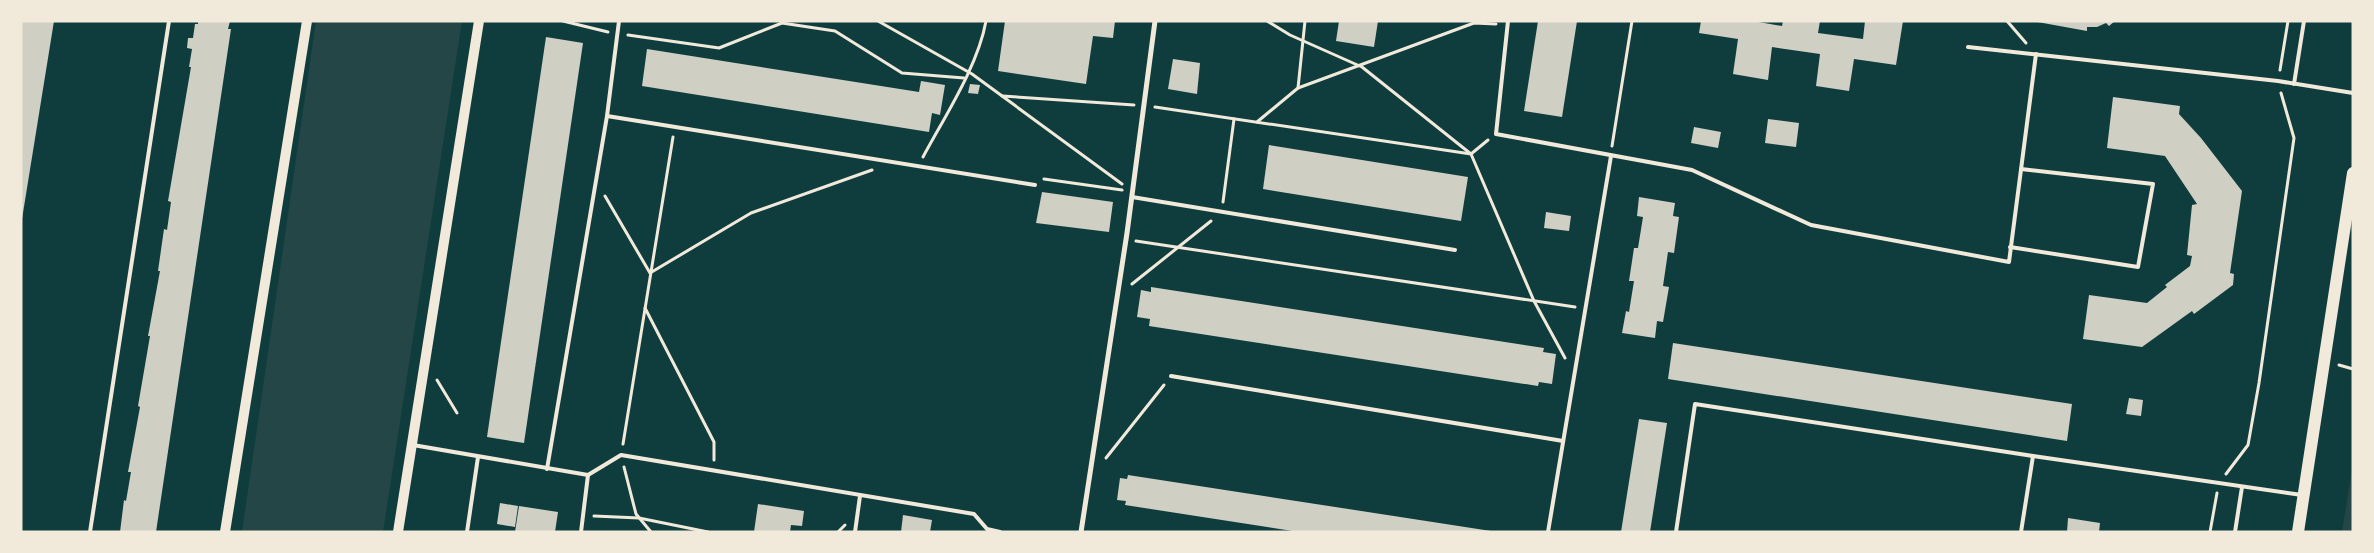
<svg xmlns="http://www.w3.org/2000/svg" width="2374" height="553" font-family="Overpass,sans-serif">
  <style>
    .green { fill: #244646 }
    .building { fill: #cfcfc3 }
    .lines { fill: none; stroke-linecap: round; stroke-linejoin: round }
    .path { stroke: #f1e9da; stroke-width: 3 }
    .service { stroke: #f1e9da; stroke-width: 4 }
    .minor { stroke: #f1e9da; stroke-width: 5 }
    .secondary { stroke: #f1e9da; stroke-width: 10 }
    .primary { stroke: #f1e9da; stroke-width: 12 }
  </style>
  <rect width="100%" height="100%" fill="#0f3d3e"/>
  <g class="green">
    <path d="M316,21H462L383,532H242Z"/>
    <path d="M2353,464V532H2342Z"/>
  </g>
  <g class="building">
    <path d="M21,21H54L22,219H21Z"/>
    <path d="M198,21H230L228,29H231L156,532H120L124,500L126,501L131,472H128L140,407L138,406L150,336H148L160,271H158L164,229L167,230L171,202L168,201L191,67H189L192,49L187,48L188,38H193L195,24H198Z"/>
    <path d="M1005,21H1115L1113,38L1093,36L1086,84L998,71Z"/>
    <path d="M1339,21H1378L1374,47L1336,41Z"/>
    <path d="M1538,21H1577L1562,117L1524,111Z"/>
    <path d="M1701,21H1753L1782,26L1783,21H1820L1818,33L1863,39L1865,21H1903L1896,65L1854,59L1849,91L1816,86L1820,54L1772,47L1768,80L1733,74L1738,39L1699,33Z"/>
    <path d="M2032,21H2115L2109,26L2106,23L2097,27H2087V31Z"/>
    <path d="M546,37L583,43L524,443L487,437Z"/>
    <path d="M647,49L919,92L921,81L945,85L940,115L932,113L929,132L642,86Z"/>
    <path d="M1173,59L1200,63L1197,94L1168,89Z"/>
    <path d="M970,84L980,85L978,94L968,93Z"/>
    <path d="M2113,97L2180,106L2179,114L2201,138L2242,191L2230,273L2234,274L2233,285L2194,314L2192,311L2142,347L2083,339L2089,295L2147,303L2167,287L2165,285L2190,266L2192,256L2187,255L2192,205L2197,204L2165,156L2107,148Z"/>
    <path d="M1768,119L1799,123L1796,147L1765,143Z"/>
    <path d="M1694,127L1721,132L1718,148L1691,143Z"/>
    <path d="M1269,145L1468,177L1461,221L1263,189Z"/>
    <path d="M1042,192L1113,202L1109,232L1036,223Z"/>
    <path d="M1639,197L1675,203L1673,216L1679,217L1674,253L1668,252L1663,286L1669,287L1663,322L1657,321L1655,338L1622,333L1626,311L1629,312L1634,281H1629L1634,248H1638L1643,217L1637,216Z"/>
    <path d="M1546,212L1571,216L1569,231L1544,228Z"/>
    <path d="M1151,287L1544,348L1543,352L1556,354L1552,384L1539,382L1538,386L1149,326L1150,319L1137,317L1141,290L1151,292Z"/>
    <path d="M1673,343L2072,404L2067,441L1668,379Z"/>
    <path d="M2129,398L2143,400L2141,416L2126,414Z"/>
    <path d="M1639,419L1667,423L1650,532H1621Z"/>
    <path d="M1128,475L1491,531V532H1299L1125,505L1126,501L1117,500L1120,478L1127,479Z"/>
    <path d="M500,503L518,506L515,527L497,524Z"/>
    <path d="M758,504L804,511L802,526L791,525L790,532H754Z"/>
    <path d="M519,506L558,512L555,532H515Z"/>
    <path d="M903,515L932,520L930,532H901Z"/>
    <path d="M2068,518L2100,523L2099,532H2067Z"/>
  </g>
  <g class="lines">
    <g class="path">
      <path d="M563,21L608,32"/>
      <path d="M878,21L972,74L1122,184"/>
      <path d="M1267,21L1290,35L1362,67L1471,154L1534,301L1565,358"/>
      <path d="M2007,21L2026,43"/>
      <path d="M628,35L719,48L782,23L835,31L902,73L964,78"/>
      <path d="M2280,70L2288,21"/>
      <path d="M1298,88L1474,23L1496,24"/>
      <path d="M1002,96L1134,105"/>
      <path d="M1155,107L1471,154L1488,140"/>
      <path d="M1257,122L1298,88L1305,21"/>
      <path d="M1612,146L1632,21"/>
      <path d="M923,157C945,116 978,66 986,21"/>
      <path d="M1044,179L1122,190"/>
      <path d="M605,196L650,273L751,213L872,170"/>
      <path d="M1223,202L1234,119"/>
      <path d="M1136,241L1575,307"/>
      <path d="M1132,284L1211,221"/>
      <path d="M645,308L714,442V460"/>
      <path d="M2339,365L2353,369"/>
      <path d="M437,380L457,413"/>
      <path d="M623,444L673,137"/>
      <path d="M1106,458L1164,385"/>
      <path d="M624,467L636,514L651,532"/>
      <path d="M2226,474L2248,445L2259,383L2294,138L2281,93"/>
      <path d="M594,516L639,518L708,532"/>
      <path d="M838,532L845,525"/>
      <path d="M2210,532L2217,493"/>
    </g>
    <g class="service">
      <path d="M1508,21L1496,134L1692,170L1811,225L2009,262L2036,54"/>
      <path d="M1968,47L2278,81L2353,93"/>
      <path d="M2294,84L2304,21"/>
      <path d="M607,116L1035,185"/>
      <path d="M1132,197L1455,250"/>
      <path d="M2010,247L2138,267L2153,184L2021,169"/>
      <path d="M1171,376L1563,441"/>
      <path d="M413,445L588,475L621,455L974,514L987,529L1000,532"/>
      <path d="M547,469L607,116L619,21"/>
      <path d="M90,532L169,21"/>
      <path d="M467,532L478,457"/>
      <path d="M581,532L588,475"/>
      <path d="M855,532L860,496"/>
      <path d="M1548,532L1611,156"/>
      <path d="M1676,532L1695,404L2033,456L2302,495"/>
      <path d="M2021,532L2033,456"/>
      <path d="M2235,532L2242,487"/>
    </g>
    <path class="minor" d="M1081,532L1127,233L1155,21"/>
    <g class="secondary">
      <path d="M225,532L307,21"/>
      <path d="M398,532L479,21"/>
    </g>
    <path class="primary" d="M2298,532L2353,173"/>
  </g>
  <rect width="2374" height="553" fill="none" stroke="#f1e9da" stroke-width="45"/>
</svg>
